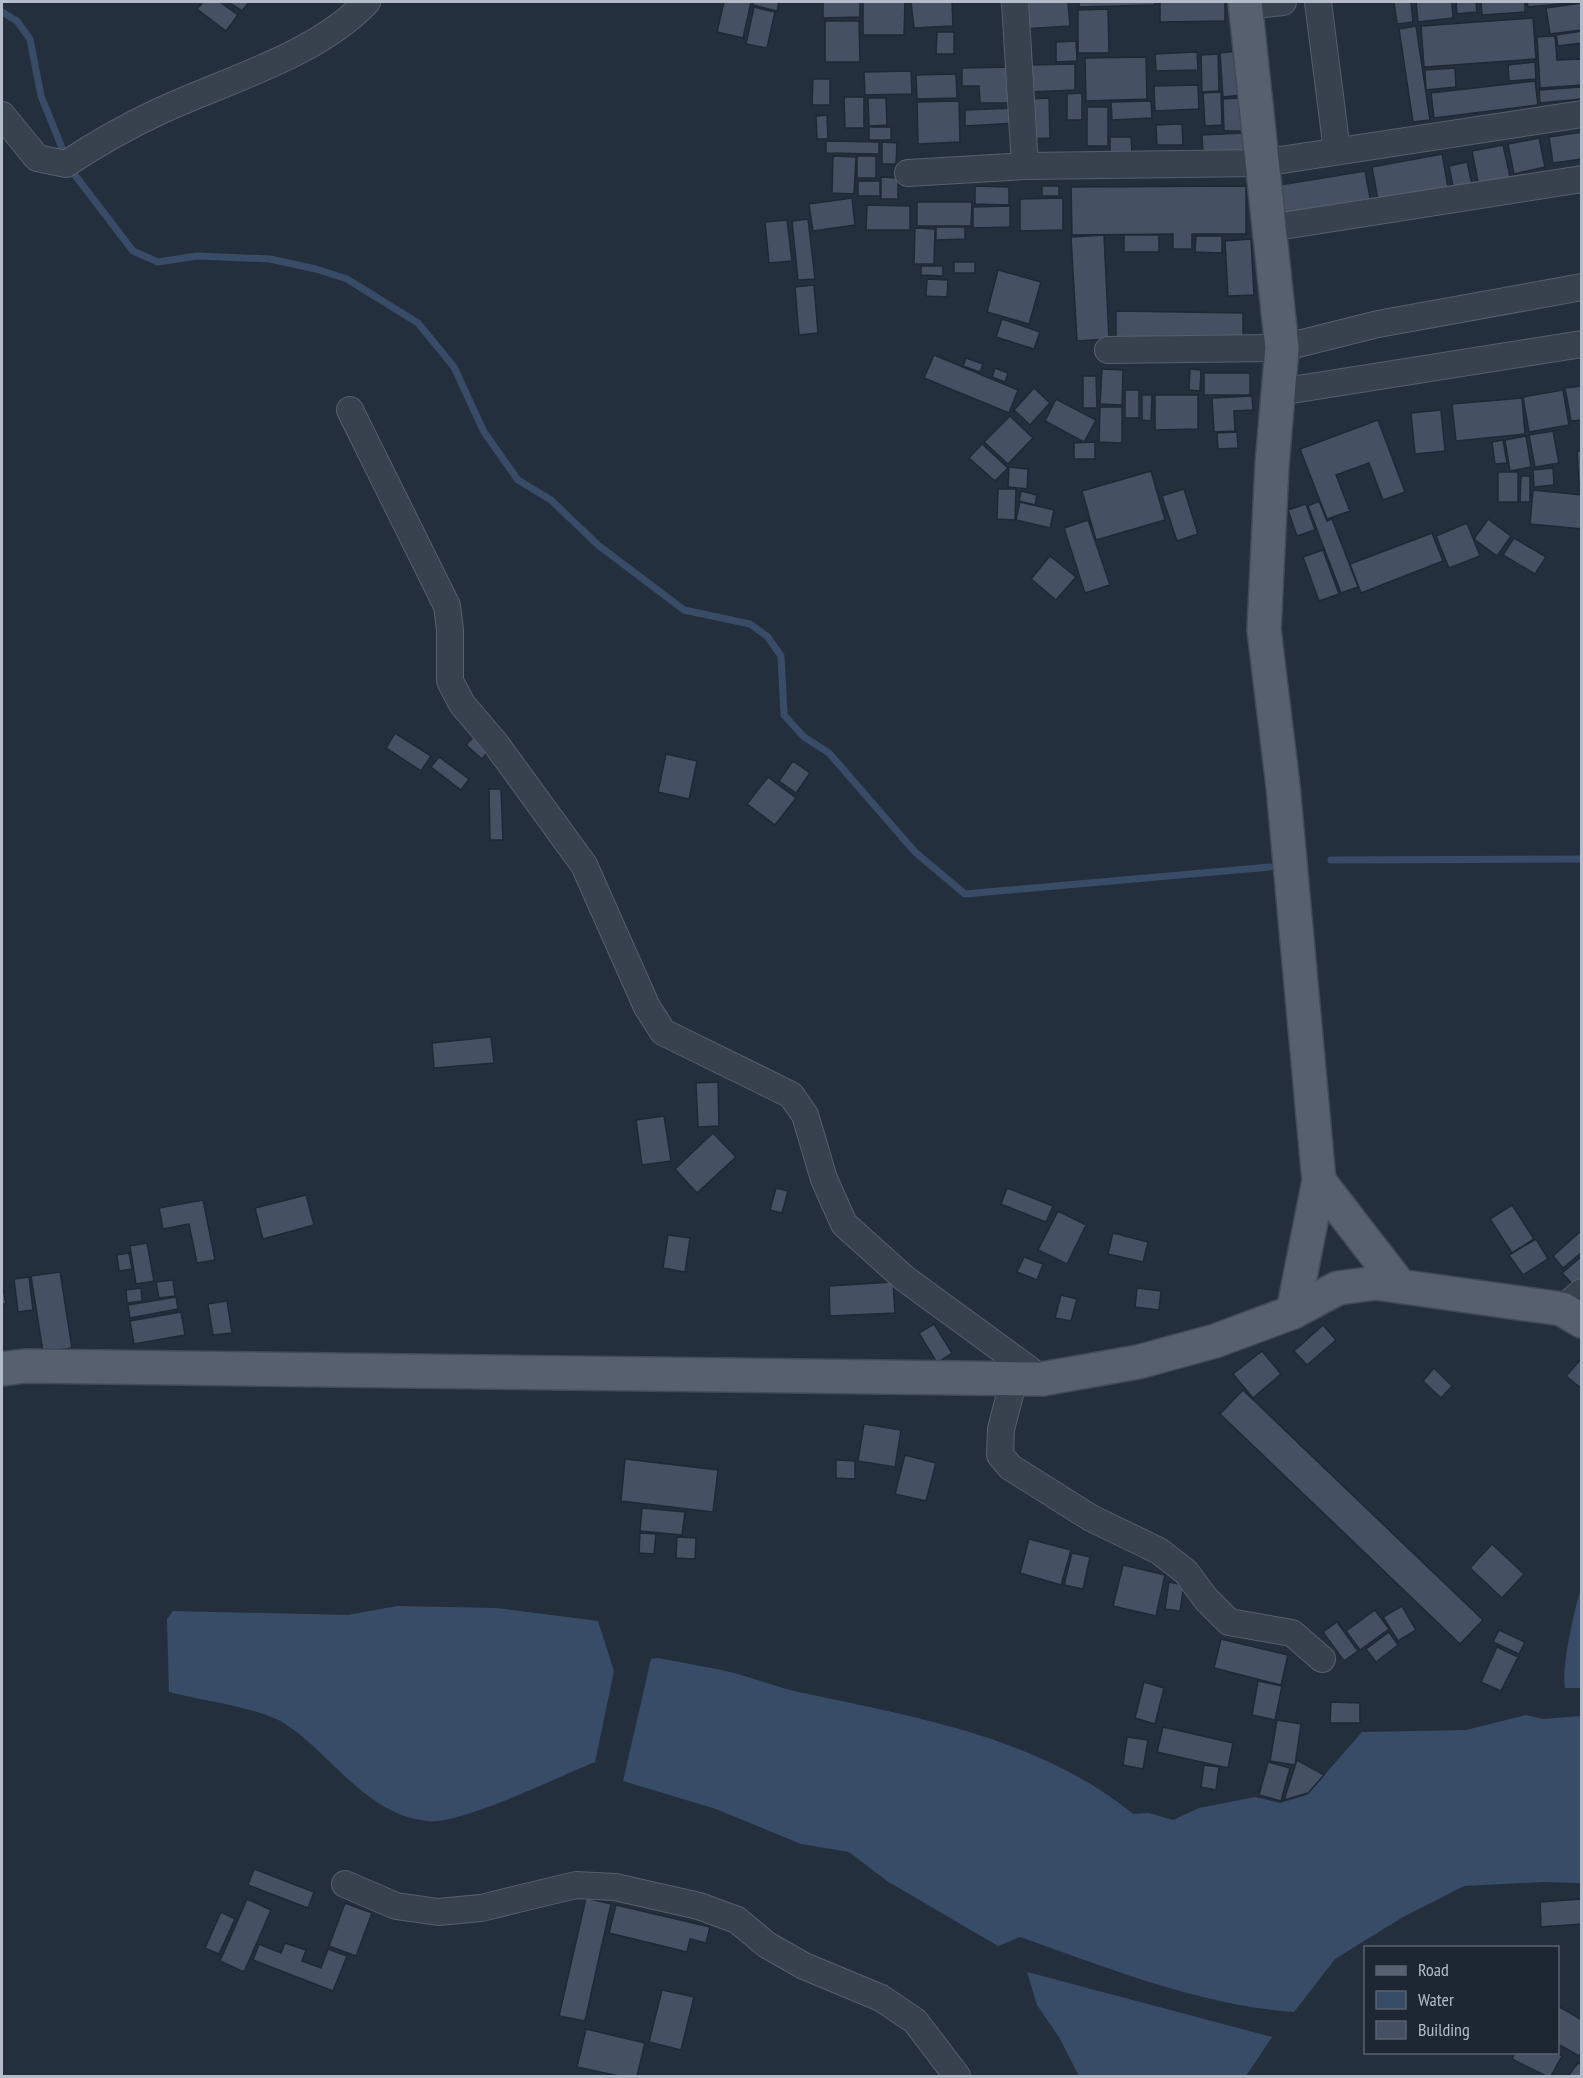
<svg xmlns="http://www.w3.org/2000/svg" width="1583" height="2078" font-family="'PT Sans Narrow',sans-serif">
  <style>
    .water { fill: #394c67 }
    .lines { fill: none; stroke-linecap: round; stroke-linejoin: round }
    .stream { stroke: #394c67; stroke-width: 7 }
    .building { fill: #455162; stroke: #1f2835; stroke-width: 1.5 }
    .minor-casing { stroke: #565f6c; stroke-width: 28 }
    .major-casing { stroke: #414a57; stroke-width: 36 }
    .minor { stroke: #38414e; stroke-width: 26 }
    .major { stroke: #56606e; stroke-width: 33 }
  </style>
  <rect width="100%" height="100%" fill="#242f3e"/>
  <g class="water">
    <path d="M1581,1589V1688H1565C1561,1669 1574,1609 1581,1589Z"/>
    <path d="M397,1606L496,1608L598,1621L614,1671L595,1762C560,1776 461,1825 428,1821C367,1815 334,1757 287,1725C260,1707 202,1701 169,1692L167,1619L173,1611L348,1615Z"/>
    <path d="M658,1658C683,1663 709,1667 734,1673C759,1680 783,1689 808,1694C921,1718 1041,1739 1133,1814L1149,1813L1173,1820L1199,1808L1255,1797L1280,1803L1307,1795L1362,1732L1466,1730L1526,1715L1543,1719L1581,1716V1883L1543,1882L1464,1886L1403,1917L1335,1959L1294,2012C1198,2005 1109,1968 1020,1937L998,1946L887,1881L849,1852L801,1844L716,1809L623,1781L651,1659Z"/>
    <path d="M1027,1972L1272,2037L1246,2076H1079L1059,2037L1037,2005Z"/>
  </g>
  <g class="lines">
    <g class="stream">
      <path d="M2,12L17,21L30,39L41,96L71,170L133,251L158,262L197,256L270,259L316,269L347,279L418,323L454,367L484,432L518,480L551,500L598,545L684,610L750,624L767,636L781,656L784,715L804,737L829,753L915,852L965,894L1270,867"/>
      <path d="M1331,860L1582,859"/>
    </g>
  </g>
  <g class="building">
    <path d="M203,2H220L238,15L226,31L197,9Z"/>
    <path d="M228,2H249L242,11Z"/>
    <path d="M724,2H751L743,38L717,32Z"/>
    <path d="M753,2H779L777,11L753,5Z"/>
    <path d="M823,2H860V17L823,18Z"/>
    <path d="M863,2H905L904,35H863Z"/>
    <path d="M911,2H952L953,26L914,28Z"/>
    <path d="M1020,2H1068L1070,26L1022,29Z"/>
    <path d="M1079,2H1155V5L1079,7Z"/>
    <path d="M1160,2H1225V21L1160,22Z"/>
    <path d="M1394,2H1411L1413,22L1397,24Z"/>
    <path d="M1416,2H1452L1453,18L1418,22Z"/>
    <path d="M1456,2H1476L1477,12L1457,14Z"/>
    <path d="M1481,2H1525V12L1482,15Z"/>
    <path d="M1527,2H1580L1528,7Z"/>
    <path d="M1582,3V30L1550,34L1546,8Z"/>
    <path d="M754,7L775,12L767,48L746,44Z"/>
    <path d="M1108,9L1109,53H1078V10Z"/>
    <path d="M1533,18L1536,59L1424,67L1421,26Z"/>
    <path d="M825,21H859L860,62H825Z"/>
    <path d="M1416,26L1430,120L1413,122L1399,29Z"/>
    <path d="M1582,31V43L1558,46L1556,35Z"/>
    <path d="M937,32H954V54H936Z"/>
    <path d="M1555,36L1557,60L1582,59V85L1540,88L1537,37Z"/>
    <path d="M1076,41L1077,61L1056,62V42Z"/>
    <path d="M1237,51L1241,95L1223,97L1220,53Z"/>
    <path d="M1197,52L1198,70L1156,71L1155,54Z"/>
    <path d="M1218,54L1219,91L1202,92L1201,55Z"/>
    <path d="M1146,57L1147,99L1086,101L1085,58Z"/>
    <path d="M1535,62L1536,79L1509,81L1508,65Z"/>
    <path d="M1075,64V90L1029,92L1028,65Z"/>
    <path d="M1014,67L1015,103H980L979,86H962V68Z"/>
    <path d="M1455,68L1456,87L1426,90L1425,70Z"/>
    <path d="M911,71L912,94L865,95L864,72Z"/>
    <path d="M956,74L957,98L917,99L916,75Z"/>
    <path d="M813,79H830V105H812Z"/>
    <path d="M1535,81L1538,105L1434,118L1431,93Z"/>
    <path d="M1198,85L1199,109L1155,111L1154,86Z"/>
    <path d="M1582,87V99L1540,103L1539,90Z"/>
    <path d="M1221,92L1222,125L1205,126L1203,93Z"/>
    <path d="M1082,93V120H1067V94Z"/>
    <path d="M844,97H864V128H845Z"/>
    <path d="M868,98H886L887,125L869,126Z"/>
    <path d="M1049,98L1050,138L1028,139L1027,99Z"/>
    <path d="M1241,98L1242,131H1224L1223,99Z"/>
    <path d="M959,101L960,142L918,144L917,102Z"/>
    <path d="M1151,101L1152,118L1112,120L1111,102Z"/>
    <rect x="1087" y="107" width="21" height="39"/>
    <path d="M1015,108L1016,123L965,126V110Z"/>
    <path d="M827,115L828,139H817L816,116Z"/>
    <path d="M1182,124L1183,145H1157L1156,125Z"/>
    <rect x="869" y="127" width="22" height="13"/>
    <path d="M1582,132V159L1553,163L1549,137Z"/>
    <path d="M1243,133L1244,151L1203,154L1202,135Z"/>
    <path d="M1110,137H1131L1132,152H1110Z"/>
    <path d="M1539,138L1545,167L1514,174L1508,144Z"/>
    <path d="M826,141L879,142V154L826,153Z"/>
    <path d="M882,142L897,143L896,164H882Z"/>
    <path d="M1503,145L1511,181L1479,187L1472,151Z"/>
    <path d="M1442,154L1448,187L1378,200L1372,167Z"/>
    <path d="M833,156L856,157L854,194L832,193Z"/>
    <rect x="857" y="156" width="19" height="22"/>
    <path d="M1467,162L1473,188L1454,191L1449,166Z"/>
    <path d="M1365,171L1371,203L1285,217L1280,185Z"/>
    <path d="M881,177L898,178V199H881Z"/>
    <rect x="858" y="181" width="22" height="15"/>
    <path d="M975,186L1009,187V205L975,204Z"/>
    <rect x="1042" y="186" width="17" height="10"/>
    <path d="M1246,186V234H1192V249H1173V234L1072,235L1071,187Z"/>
    <path d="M852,198L855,225L813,231L809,204Z"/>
    <path d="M1063,198V230L1020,231V199Z"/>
    <path d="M917,202H972L971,226H917Z"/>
    <path d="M867,205L910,206V230H866Z"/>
    <path d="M1010,206V227L973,228V207Z"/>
    <path d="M808,219L815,279L798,280L792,221Z"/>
    <path d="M787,220L792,261L769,263L765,222Z"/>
    <path d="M936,227H965V239L936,240Z"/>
    <path d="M915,228L935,229L934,264H914Z"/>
    <path d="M1104,235L1109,339L1077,341L1071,237Z"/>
    <rect x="1124" y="235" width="35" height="17"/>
    <path d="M1196,236H1222V253L1195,252Z"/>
    <path d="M1251,239L1254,295L1228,296L1225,241Z"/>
    <rect x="954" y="262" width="21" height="11"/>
    <path d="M921,266H943V276L921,275Z"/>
    <path d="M998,270L1041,282L1029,324L987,312Z"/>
    <path d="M927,279L948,280L947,297L926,296Z"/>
    <path d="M814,285L818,333L799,335L795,287Z"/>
    <path d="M1116,311L1243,313V339L1116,337Z"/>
    <path d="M1002,319L1040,332L1034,349L996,337Z"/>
    <path d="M934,355L1018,390L1009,413L924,378Z"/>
    <path d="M966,358L983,364L980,372L963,366Z"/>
    <path d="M995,368L1008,373L1005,382L992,377Z"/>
    <path d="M1102,369L1123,370L1122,405L1100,404Z"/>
    <path d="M1190,369L1201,370L1200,391L1189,390Z"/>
    <rect x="1204" y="373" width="46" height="22"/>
    <path d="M1083,376H1096L1097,408H1083Z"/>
    <path d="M1582,386V420L1571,421L1565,388Z"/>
    <path d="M1034,388L1050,403L1030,425L1014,410Z"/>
    <rect x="1125" y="390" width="14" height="28"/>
    <path d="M1563,390L1569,425L1529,432L1523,397Z"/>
    <path d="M1142,395H1152L1151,421L1142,420Z"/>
    <path d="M1155,395H1198V429L1155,430Z"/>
    <path d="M1252,396L1253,410L1234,411L1235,431L1214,432L1212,398Z"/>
    <path d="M1522,398L1525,434L1456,441L1452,404Z"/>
    <path d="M1056,399L1096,420L1084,442L1045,421Z"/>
    <path d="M1100,407H1122V443L1099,442Z"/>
    <path d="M1441,410L1445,451L1415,454L1411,413Z"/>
    <path d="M1010,416L1033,438L1008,464L984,442Z"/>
    <path d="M1378,420L1405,492L1383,500L1369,463L1336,475L1350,511L1327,519L1300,449Z"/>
    <path d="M1553,431L1559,463L1535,467L1529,435Z"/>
    <path d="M1237,432L1238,448L1218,449L1217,433Z"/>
    <path d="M1526,436L1531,467L1510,471L1505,440Z"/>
    <path d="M1503,440L1507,463L1495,464L1492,442Z"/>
    <path d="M1095,442V459H1074V443Z"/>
    <path d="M982,444L1008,468L995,481L969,458Z"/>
    <path d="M1577,451H1582V483H1579Z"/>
    <path d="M1009,467L1028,469L1027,489L1008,487Z"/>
    <path d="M1553,468L1554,485L1534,487L1533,470Z"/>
    <path d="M1151,471L1165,520L1096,540L1082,491Z"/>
    <rect x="1498" y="472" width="20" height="30"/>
    <path d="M1521,476H1530V502H1520Z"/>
    <path d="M998,489H1016L1015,520L997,519Z"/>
    <path d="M1184,489L1198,534L1177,541L1162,496Z"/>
    <path d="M1533,490L1582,495V529L1530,524Z"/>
    <path d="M1021,491L1037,495L1035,505L1019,501Z"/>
    <path d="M1319,501L1327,521L1332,519L1358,587L1341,593L1308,506Z"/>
    <path d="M1020,502L1054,510L1050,528L1016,520Z"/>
    <path d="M1306,504L1315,530L1297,536L1288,510Z"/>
    <path d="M1488,519L1511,536L1497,556L1474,539Z"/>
    <path d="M1088,520L1110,585L1085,593L1064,528Z"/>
    <path d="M1467,523L1480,556L1449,568L1436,536Z"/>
    <path d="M1432,533L1443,561L1361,593L1350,564Z"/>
    <path d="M1514,538L1546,557L1535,574L1503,555Z"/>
    <path d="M1323,550L1339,594L1319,601L1303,557Z"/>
    <path d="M1050,556L1076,577L1056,600L1031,579Z"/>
    <path d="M395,733L431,756L421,771L386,748Z"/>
    <path d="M476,734L491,748L482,759L466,745Z"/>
    <path d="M666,754L697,761L689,799L658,792Z"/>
    <path d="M439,757L469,779L461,790L431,767Z"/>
    <path d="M793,761L810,773L796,793L779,781Z"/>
    <path d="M768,777L796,798L775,825L747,804Z"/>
    <path d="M489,789H501L503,840H490Z"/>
    <path d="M491,1037L494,1063L434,1068L432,1043Z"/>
    <path d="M718,1082L719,1126L698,1127L696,1083Z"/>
    <path d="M664,1116L671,1161L642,1165L636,1120Z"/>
    <path d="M713,1133L736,1157L697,1193L675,1169Z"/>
    <path d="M776,1188L788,1191L782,1213L770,1210Z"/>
    <path d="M1007,1188L1053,1206L1046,1222L1001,1204Z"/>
    <path d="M306,1195L314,1225L263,1239L255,1208Z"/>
    <path d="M203,1200L215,1260L197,1263L189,1224L163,1229L159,1208Z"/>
    <path d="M1512,1205L1534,1239L1512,1253L1490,1219Z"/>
    <path d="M1058,1211L1086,1225L1067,1264L1038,1250Z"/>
    <path d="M1582,1230V1252L1563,1268L1553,1256Z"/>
    <path d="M1113,1233L1148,1242L1143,1262L1108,1254Z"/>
    <path d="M668,1235L690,1238L685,1272L663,1268Z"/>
    <path d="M1536,1239L1548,1259L1523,1275L1509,1255Z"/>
    <path d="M147,1243L154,1281L136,1284L130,1246Z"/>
    <path d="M129,1253L132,1269L119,1271L117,1255Z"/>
    <path d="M1582,1256V1285L1577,1289L1562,1273Z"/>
    <path d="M1024,1257L1043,1264L1037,1280L1017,1272Z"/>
    <path d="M60,1272L72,1348L43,1352L31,1276Z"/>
    <path d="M29,1277L33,1310L18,1312L14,1279Z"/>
    <path d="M173,1280L175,1296L159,1298L156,1282Z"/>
    <path d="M893,1282L895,1313L830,1316L829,1286Z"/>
    <path d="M2,1283L6,1304H2Z"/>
    <path d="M141,1288L142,1301L127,1303L126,1290Z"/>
    <path d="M1137,1288L1161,1291L1159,1310L1135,1307Z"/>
    <path d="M1061,1295L1077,1299L1071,1321L1055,1318Z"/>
    <path d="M176,1297L178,1309L130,1318L128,1305Z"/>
    <path d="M227,1301L232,1333L213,1335L208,1304Z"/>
    <path d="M181,1312L185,1335L134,1344L130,1321Z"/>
    <path d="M934,1324L952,1353L937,1363L919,1333Z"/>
    <path d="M1323,1325L1336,1340L1307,1365L1294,1351Z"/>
    <path d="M1262,1351L1281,1374L1253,1398L1233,1374Z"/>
    <path d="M1582,1358V1389L1566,1376Z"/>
    <path d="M1434,1368L1452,1386L1441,1398L1423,1381Z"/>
    <path d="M1243,1390L1483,1620L1460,1644L1220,1414Z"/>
    <path d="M864,1424L901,1430L895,1467L858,1461Z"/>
    <path d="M905,1455L936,1463L926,1501L895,1494Z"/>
    <path d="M625,1459L718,1470L713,1512L621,1501Z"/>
    <path d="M836,1460L855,1461V1479L836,1478Z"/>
    <path d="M642,1508L685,1512L682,1535L640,1531Z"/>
    <path d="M640,1533L656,1534L654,1554L639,1553Z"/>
    <path d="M677,1537L696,1538L695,1559L676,1558Z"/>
    <path d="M1029,1539L1071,1550L1061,1585L1020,1573Z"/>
    <path d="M1492,1544L1524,1574L1502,1598L1470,1568Z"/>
    <path d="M1072,1553L1090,1557L1083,1589L1064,1585Z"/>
    <path d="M1123,1565L1165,1575L1156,1616L1113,1606Z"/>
    <path d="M1169,1582L1184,1585L1180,1611L1165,1609Z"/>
    <path d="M1402,1606L1416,1630L1398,1641L1383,1617Z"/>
    <path d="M1375,1610L1389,1629L1360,1650L1346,1631Z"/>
    <path d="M1337,1622L1358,1651L1344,1661L1323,1632Z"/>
    <path d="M1499,1630L1525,1642L1519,1654L1493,1642Z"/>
    <path d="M1389,1632L1398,1645L1376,1662L1366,1649Z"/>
    <path d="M1221,1639L1288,1655L1281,1685L1214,1668Z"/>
    <path d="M1497,1647L1518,1657L1501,1691L1481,1682Z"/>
    <path d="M1258,1681L1282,1686L1275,1720L1252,1715Z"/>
    <path d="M1144,1682L1164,1688L1155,1724L1135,1718Z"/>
    <path d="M1331,1702L1360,1703V1723H1330Z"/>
    <path d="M1277,1720L1301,1724L1295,1765L1270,1761Z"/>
    <path d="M1163,1727L1233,1743L1228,1768L1157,1752Z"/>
    <path d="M1127,1737L1148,1740L1143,1769L1123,1765Z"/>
    <path d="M1297,1760L1324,1775L1308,1793L1284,1800Z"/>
    <path d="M1268,1762L1290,1768L1281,1801L1259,1795Z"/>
    <path d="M1204,1765L1219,1767L1216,1790L1201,1787Z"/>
    <path d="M254,1869L314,1892L308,1908L248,1885Z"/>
    <path d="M586,1898L611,1904L585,2021L559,2016Z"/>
    <path d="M247,1899L271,1910L244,1972L220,1961Z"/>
    <path d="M1582,1899V1924L1541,1927L1540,1902Z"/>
    <path d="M345,1903L372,1913L356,1956L329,1946Z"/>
    <path d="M616,1905L710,1927L706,1943L690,1939L687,1952L609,1933Z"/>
    <path d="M221,1912L235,1919L219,1954L205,1948Z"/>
    <path d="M285,1943L306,1950L302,1961L321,1968L328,1949L347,1956L333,1991L253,1960L259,1944L281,1953Z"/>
    <path d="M662,1990L694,1997L681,2050L649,2042Z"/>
    <path d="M1558,2006L1582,2020V2051L1579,2056L1558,2044Z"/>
    <path d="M586,2029L645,2043L637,2076H619L577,2067Z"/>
    <path d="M1515,2052H1556L1562,2056L1551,2076H1546L1512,2059Z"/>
    <path d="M1578,2063L1582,2065V2076H1568Z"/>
  </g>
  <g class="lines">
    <g class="minor-casing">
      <g id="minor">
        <path d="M1015,2L1025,166"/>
        <path d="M1318,2L1337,151"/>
        <path d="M1245,6L1283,2"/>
        <path d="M2,115L37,158L66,164C96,144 126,127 158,112C226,80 314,57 367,2"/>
        <path d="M908,173L1025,166L1262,163L1582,114"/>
        <path d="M1270,228L1582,179"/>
        <path d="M1108,350L1282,348L1378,324L1582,287"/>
        <path d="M1279,392L1582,344"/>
        <path d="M350,410L447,606L450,630V681L462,704L496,744L584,865L647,1007L663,1032L791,1095L805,1115L824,1179L844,1224L904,1278L1042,1379"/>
        <path d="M1562,1309L1582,1292"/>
        <path d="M1014,1379L1001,1429L1000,1455L1010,1467L1091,1518L1159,1551L1186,1572L1206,1599L1229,1622L1292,1633L1322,1659"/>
        <path d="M345,1884L396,1906L438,1912L481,1908L576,1885L615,1887L699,1906L737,1920L767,1945L804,1966L881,1998L915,2021L957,2076"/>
      </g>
    </g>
    <g class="major-casing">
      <g id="major">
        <path d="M1245,2L1282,348L1272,465L1264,630L1283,786L1319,1181L1293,1312"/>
        <path d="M1319,1181L1400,1286"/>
        <path d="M2,1369L25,1366L1042,1379L1138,1362L1215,1341L1293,1312L1338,1288L1376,1283L1562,1309L1582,1321"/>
      </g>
    </g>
    <use href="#minor" class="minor"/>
    <use href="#major" class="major"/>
  </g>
  <rect width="1583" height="2078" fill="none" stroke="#b4bcc9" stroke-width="6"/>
  <rect x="1364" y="1946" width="195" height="108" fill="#1d2633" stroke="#59626f" stroke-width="1.5"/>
  <rect x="1376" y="1966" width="30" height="9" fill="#56606e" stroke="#59626f" stroke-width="1.5"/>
  <text x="1418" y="1976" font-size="18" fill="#b4bcc9">Road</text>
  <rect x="1376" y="1991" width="30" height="18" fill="#394c67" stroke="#59626f" stroke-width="1.5"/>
  <text x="1418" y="2006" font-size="18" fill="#b4bcc9">Water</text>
  <rect x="1376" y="2021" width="30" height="18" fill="#455162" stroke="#59626f" stroke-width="1.5"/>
  <text x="1418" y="2036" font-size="18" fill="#b4bcc9">Building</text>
</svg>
